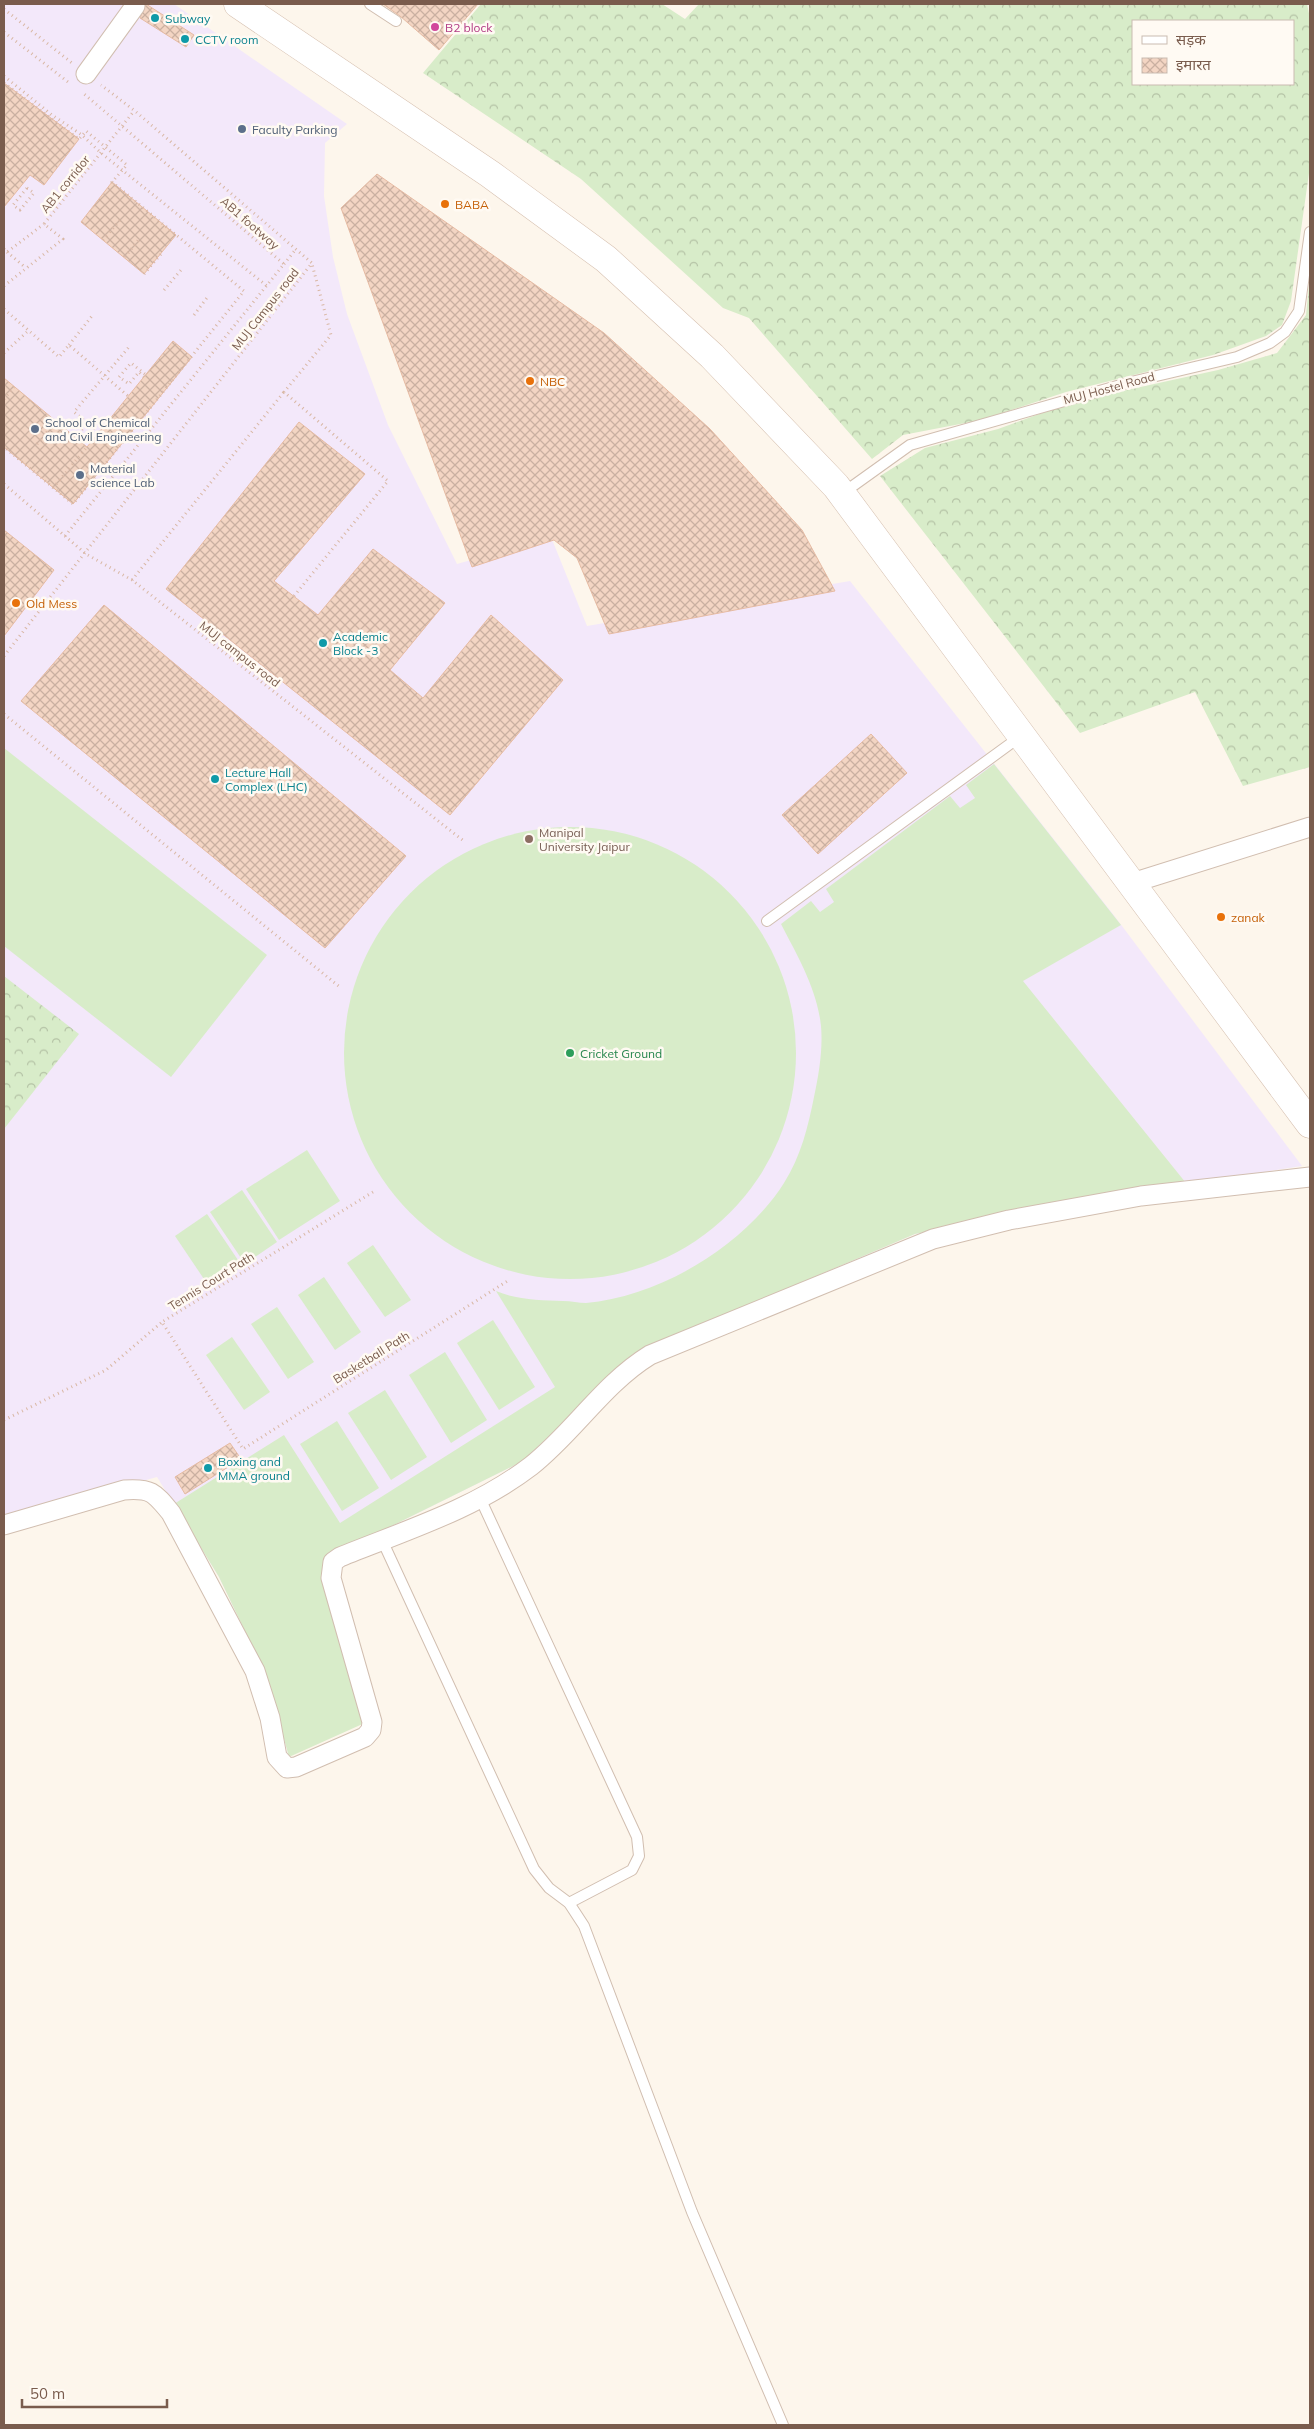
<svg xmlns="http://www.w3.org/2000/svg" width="1314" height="2429" font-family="Mulish,'Noto Sans Devanagari',sans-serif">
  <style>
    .education { fill: #f3e8fa }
    .grass { fill: #d8ecc9 }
    .forest { fill: url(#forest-crowns); fill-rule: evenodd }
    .building { fill: url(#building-cross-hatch); stroke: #e6bba3 }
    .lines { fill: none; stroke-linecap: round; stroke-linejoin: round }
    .lane-casing { stroke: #d1beb0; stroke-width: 12 }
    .street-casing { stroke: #d1beb0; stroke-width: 21 }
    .secondary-casing { stroke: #d6c0b0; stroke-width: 29 }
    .path { stroke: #d9b8a5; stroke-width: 3; stroke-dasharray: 1 4; stroke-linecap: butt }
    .lane { stroke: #fff; stroke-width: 10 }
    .street { stroke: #fff; stroke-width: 19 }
    .secondary { stroke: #fff; stroke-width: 28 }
    .culture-dot { fill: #0f9aa8; stroke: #fffaf3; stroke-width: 2 }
    .hotel-dot { fill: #d1479c; stroke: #fffaf3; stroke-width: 2 }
    .service-dot { fill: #5c6f8a; stroke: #fffaf3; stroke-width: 2 }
    .food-dot { fill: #e8710a; stroke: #fffaf3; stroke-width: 2 }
    .education-dot { fill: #8d6e63; stroke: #fffaf3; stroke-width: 2 }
    .leisure-dot { fill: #2e9e5b; stroke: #fffaf3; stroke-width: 2 }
    .labels { text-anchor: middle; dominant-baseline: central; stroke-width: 5; stroke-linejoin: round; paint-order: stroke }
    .culture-label { font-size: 12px; fill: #0d838f; stroke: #fffaf3; text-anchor: start }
    .hotel-label { font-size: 12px; fill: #b23c85; stroke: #fffaf3; text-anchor: start }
    .service-label { font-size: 12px; fill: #4e5e75; stroke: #fffaf3; text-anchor: start }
    .street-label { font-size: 12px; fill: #7a5c4d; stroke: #fffaf3 }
    .food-label { font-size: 12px; fill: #c56008; stroke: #fffaf3; text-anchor: start }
    .education-label { font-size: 12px; fill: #785e54; stroke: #fffaf3; text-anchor: start }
    .leisure-label { font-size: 12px; fill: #27864d; stroke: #fffaf3; text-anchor: start }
  </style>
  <defs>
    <pattern id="forest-crowns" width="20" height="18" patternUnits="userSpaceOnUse" patternTransform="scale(1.25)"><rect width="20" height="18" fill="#d8ecc9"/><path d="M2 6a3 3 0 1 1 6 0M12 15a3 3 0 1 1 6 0" fill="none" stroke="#b4c2a5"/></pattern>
    <pattern id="building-cross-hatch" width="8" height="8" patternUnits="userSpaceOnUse" patternTransform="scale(1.25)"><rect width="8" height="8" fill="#f3d5c3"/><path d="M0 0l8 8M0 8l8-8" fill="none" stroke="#cab0a1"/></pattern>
  </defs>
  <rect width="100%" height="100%" fill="#fdf6ec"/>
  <path class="education" d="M4,4H174L347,124L325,143L324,196L333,257L347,314L388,425L457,564L551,537L587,626L850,581L1113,914L1302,1166L1054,1205L915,1234L633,1354L523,1461L325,1559L289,1757L267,1677L219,1577L157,1477L4,1519Z"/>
  <g class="grass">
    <path d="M4,748L267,955L171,1077L4,946Z"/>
    <path d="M994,764L1121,925L1023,981L1186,1183L1054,1205L915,1234L633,1354L523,1461L325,1559L367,1722L289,1757L267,1677L219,1577L174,1504L284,1435L340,1523L555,1387L496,1291C517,1300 541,1300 563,1301C571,1301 579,1303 586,1303C661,1296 744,1246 784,1183C801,1156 808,1127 814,1097C819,1074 823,1049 821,1026C817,989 798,957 781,924L811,901L820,912L834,902L826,889L950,796L960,808L975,798L966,785Z"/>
    <circle cx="570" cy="1053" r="226"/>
    <path d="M307,1150L340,1201L279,1240L246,1189Z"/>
    <path d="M242,1190L277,1242L245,1264L210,1212Z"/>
    <path d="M207,1214L242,1266L210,1288L175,1236Z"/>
    <path d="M373,1245L411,1300L385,1317L347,1263Z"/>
    <path d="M324,1277L361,1332L335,1350L298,1295Z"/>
    <path d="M277,1307L314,1362L288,1379L251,1324Z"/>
    <path d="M493,1320L535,1387L499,1410L457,1343Z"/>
    <path d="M232,1337L270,1392L244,1410L206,1355Z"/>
    <path d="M445,1352L487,1420L451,1443L409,1375Z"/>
    <path d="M385,1390L427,1457L391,1480L348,1413Z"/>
    <path d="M337,1421L379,1488L342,1511L300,1444Z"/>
  </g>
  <g class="forest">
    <path d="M481,4H662L685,19L699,4H1307L1310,18V166L1291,301L1282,325L1266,336L1213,355L1066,392L981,420L903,435L872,459L749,318L723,308L581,179L423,73ZM1133,21H1293V84H1133Z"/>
    <path d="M1310,275V767L1243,786L1195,692L1080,733L880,476L925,448L998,429L1072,402L1218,370L1277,353L1306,315Z"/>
    <path d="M4,976L79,1034L4,1129Z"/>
  </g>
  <g class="building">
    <path d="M146,4L194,35L186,47L140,18Z"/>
    <path d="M383,4H478L439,50L400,16Z"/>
    <path d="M4,83L79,139L44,185L30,175L4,207Z"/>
    <path d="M377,174L604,333L710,429L802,530L835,591L609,634L577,558L554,540L472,567L341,208Z"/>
    <path d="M112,182L176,235L144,274L81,222Z"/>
    <path d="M173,341L192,357L73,504L4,447V378L87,447Z"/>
    <path d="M299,422L365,474L274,581L318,615L373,549L445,603L390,670L423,698L491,615L563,680L450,815L166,589Z"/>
    <path d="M4,530L54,570L4,636Z"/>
    <path d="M104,605L406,856L325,948L21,701Z"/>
    <path d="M871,734L907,773L818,854L782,815Z"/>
    <path d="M230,1443L241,1459L185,1494L175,1477Z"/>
  </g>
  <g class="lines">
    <g class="lane-casing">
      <g id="lane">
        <path d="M370,4L396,21"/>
        <path d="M843,493L910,445L1131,382L1237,357L1270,343L1285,332L1299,311L1310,232"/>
        <path d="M767,921L1021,736"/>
        <path d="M480,1498L637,1837L639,1856L632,1870L569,1903"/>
        <path d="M382,1540L534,1869L549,1888L569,1903L584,1926L692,2212L783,2425"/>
      </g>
    </g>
    <g class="street-casing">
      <g id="street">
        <path d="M86,74L135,6"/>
        <path d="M1132,883L1310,827"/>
        <path d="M4,1525L124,1490C151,1488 154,1492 171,1513L255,1671L270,1718L277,1757L287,1768L296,1767L365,1737L371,1730L372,1722L331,1578L333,1562L340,1557C404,1531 475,1509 531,1466C574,1432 603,1384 650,1355L933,1239L1009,1220L1141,1196L1310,1177"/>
      </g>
    </g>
    <g class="secondary-casing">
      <path id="secondary" d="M238,4L490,174L606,259L712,356L836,486L1310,1124"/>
    </g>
    <g class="path">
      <path d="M4,9L72,63"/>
      <path d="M4,32L68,82"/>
      <path d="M4,76L52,115L82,135L101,153L267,286"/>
      <path d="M4,83L79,139L86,131L127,165L112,182L244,291L73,504L4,447"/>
      <path d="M27,188L34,193L20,210L13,205Z"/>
      <path d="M103,240L120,220"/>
      <path d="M4,249L7,252L44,224"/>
      <path d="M7,252L26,268"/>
      <path d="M125,257L140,238"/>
      <path d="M284,264L296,249"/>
      <path d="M144,274L161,254"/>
      <path d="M4,286L63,239L44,224L134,111"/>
      <path d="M164,290L181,270"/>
      <path d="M4,309L59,357L69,345L128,396"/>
      <path d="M194,315L209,295"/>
      <path d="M69,345L92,316"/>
      <path d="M4,353L28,331"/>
      <path d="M144,377L139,372L129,384L119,377L131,363L146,375"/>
      <path d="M4,399L14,387"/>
      <path d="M99,432L74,412L129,347"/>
      <path d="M75,437L87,424"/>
      <path d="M37,444L56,421"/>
      <path d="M4,484L86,554L132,580L465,842"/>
      <path d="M53,488L87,447"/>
      <path d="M65,536L284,264L83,93"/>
      <path d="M132,580L284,392"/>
      <path d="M294,596L388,481L284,392L331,335L312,264"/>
      <path d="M4,656L312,263L135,111L101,85"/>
      <path d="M4,714L341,988"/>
      <path d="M373,1192L162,1322L243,1449L509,1280"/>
      <path d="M4,1420L106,1370L162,1322"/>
    </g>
    <use href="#lane" class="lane"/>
    <use href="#street" class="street"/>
    <use href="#secondary" class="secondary"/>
  </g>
  <g class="culture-dot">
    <circle cx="155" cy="18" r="5"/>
    <circle cx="185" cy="39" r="5"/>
    <circle cx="323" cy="643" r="5"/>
    <circle cx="215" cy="779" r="5"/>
    <circle cx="208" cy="1468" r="5"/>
  </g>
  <circle class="hotel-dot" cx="435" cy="27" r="5"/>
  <g class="service-dot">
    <circle cx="242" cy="129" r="5"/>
    <circle cx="35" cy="429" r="5"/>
    <circle cx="80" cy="475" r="5"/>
  </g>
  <g class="food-dot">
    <circle cx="445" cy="204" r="5"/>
    <circle cx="530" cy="381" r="5"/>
    <circle cx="16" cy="603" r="5"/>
    <circle cx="1221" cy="917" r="5"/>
  </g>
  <circle class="education-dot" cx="529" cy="839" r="5"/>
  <circle class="leisure-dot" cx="570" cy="1053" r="5"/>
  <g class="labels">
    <g class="culture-label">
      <text x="165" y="18">Subway</text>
      <text x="195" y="39">CCTV room</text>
      <text x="333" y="636">Academic<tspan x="333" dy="14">Block -3</tspan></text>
      <text x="225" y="772">Lecture Hall<tspan x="225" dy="14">Complex (LHC)</tspan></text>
      <text x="218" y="1461">Boxing and<tspan x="218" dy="14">MMA ground</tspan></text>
    </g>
    <g class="hotel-label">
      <text x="445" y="27">B2 block</text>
    </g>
    <g class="service-label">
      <text x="252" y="129">Faculty Parking</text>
      <text x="45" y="422">School of Chemical<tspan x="45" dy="14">and Civil Engineering</tspan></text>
      <text x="90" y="468">Material<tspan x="90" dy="14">science Lab</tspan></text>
    </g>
    <g class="street-label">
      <text transform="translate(65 184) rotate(-51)">AB1 corridor</text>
      <text transform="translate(250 223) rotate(41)">AB1 footway</text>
      <text transform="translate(265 309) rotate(-52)">MUJ Campus road</text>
      <text transform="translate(1109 388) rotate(-15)">MUJ Hostel Road</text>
      <text transform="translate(240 654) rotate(38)">MUJ campus road</text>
      <text transform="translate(211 1281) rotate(-32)">Tennis Court Path</text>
      <text transform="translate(371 1357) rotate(-32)">Basketball Path</text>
    </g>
    <g class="food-label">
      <text x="455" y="204">BABA</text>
      <text x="540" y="381">NBC</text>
      <text x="26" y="603">Old Mess</text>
      <text x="1231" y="917">zanak</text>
    </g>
    <g class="education-label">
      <text x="539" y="832">Manipal<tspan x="539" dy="14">University Jaipur</tspan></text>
    </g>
    <g class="leisure-label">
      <text x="580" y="1053">Cricket Ground</text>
    </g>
  </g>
  <rect width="1314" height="2429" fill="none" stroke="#7a5c4d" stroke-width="10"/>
  <rect x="1132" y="20" width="162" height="65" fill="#fffaf3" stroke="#cabbb1"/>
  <rect x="1142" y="36" width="25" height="8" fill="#ffffff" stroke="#cabbb1"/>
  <text x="1176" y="45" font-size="15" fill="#7a5c4d">सड़क</text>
  <rect x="1142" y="58" width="25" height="15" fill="url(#building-cross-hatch)" stroke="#cabbb1"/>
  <text x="1176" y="70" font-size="15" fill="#7a5c4d">इमारत</text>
  <path d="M22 2399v8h145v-8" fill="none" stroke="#7a5c4d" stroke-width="2.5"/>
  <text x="30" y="2399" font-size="15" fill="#7a5c4d" stroke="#fffaf3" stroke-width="4" paint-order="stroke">50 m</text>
</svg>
